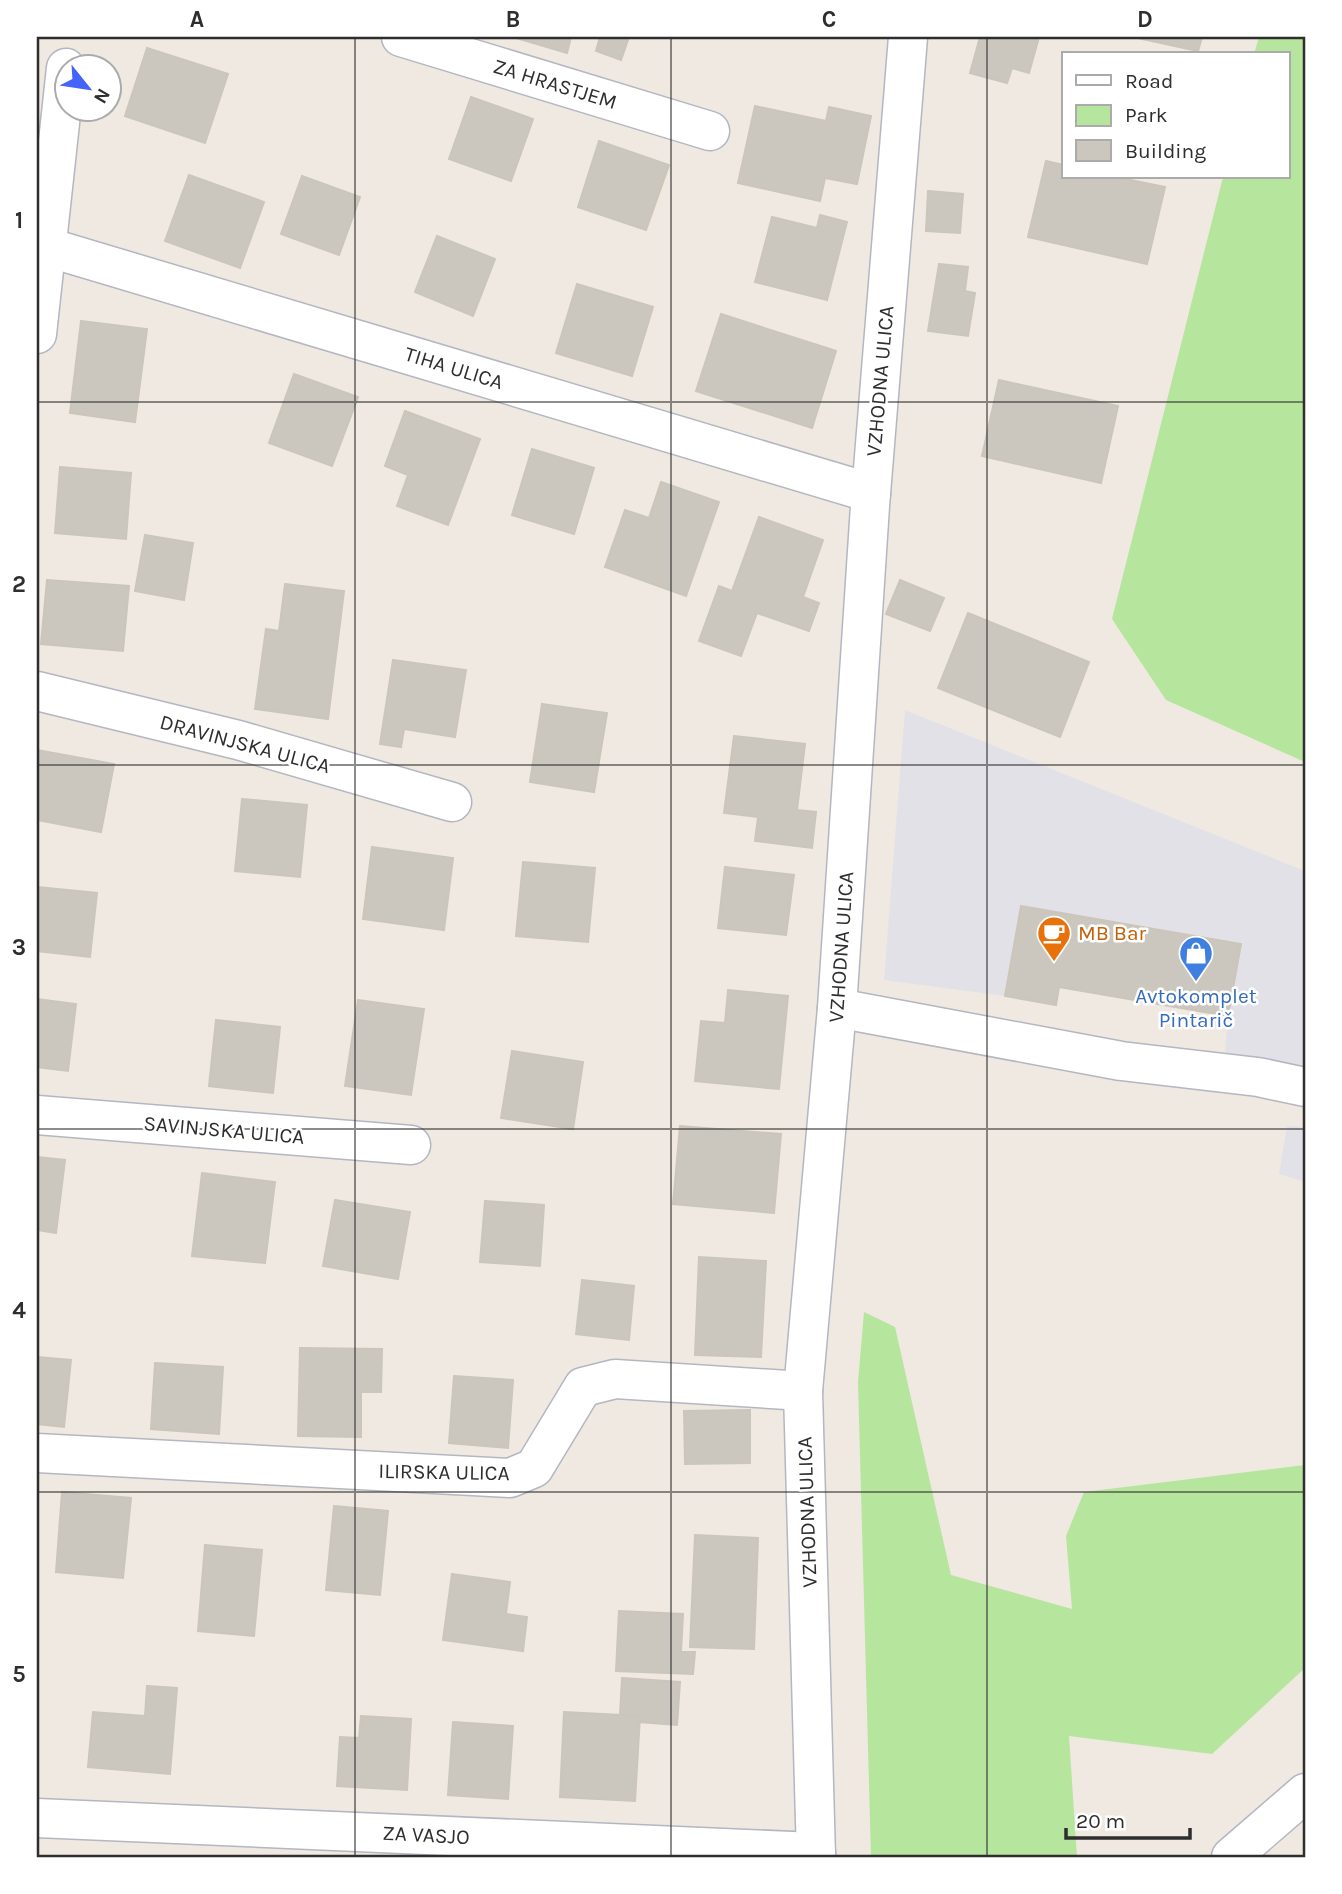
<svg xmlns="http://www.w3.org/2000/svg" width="1342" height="1894" font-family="Karla,sans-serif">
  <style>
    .industrial { fill: #e3e1e8 }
    .green { fill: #b6e59e }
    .building { fill: #cbc7bf; stroke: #cbc5ba; stroke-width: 2 }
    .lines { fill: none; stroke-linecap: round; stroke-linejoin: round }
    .minor-casing { stroke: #b4b7c1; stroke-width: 41 }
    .tertiary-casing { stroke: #b4b7c1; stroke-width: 41 }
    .minor { stroke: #fff; stroke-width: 38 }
    .tertiary { stroke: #fff; stroke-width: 38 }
    .grid { fill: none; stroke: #2e2e2e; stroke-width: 2; stroke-opacity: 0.55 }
    .labels { text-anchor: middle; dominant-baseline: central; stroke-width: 5; stroke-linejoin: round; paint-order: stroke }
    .street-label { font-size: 21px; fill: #2e2e2e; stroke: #fff }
    .food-label { font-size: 21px; fill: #c56008; stroke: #fff; text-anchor: start }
    .shop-label { font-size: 21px; fill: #366cbe; stroke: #fff }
    .neatline { fill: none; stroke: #2e2e2e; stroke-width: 2.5 }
    .grid-label { font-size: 23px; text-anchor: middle; font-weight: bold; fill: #2e2e2e }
  </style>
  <rect width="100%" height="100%" fill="#efe9e1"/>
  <g class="industrial">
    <path d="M905,710L1305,871V1067L1225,1053L1228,1016L1241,944L1021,906L1005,996L884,980Z"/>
    <path d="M1287,1126L1305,1127V1182L1279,1174Z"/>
  </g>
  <g class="green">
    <path d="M1259,37H1305V762L1166,700L1112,619L1223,177H1288V54H1254Z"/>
    <path d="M864,1312L895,1327L951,1575L1072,1609L1066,1536L1084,1492L1305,1465V1668L1212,1754L1069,1736L1077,1857H871L858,1382Z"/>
  </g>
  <g class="building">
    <path d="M513,37H571L567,53Z"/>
    <path d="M600,37H629L621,60L596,51Z"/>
    <path d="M980,37H1039L1029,73L1012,68L1007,83L970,73Z"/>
    <path d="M1133,37H1202L1198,51Z"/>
    <path d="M147,48L228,74L205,143L125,116Z"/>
    <path d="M471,97L533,119L511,181L449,159Z"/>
    <path d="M755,106L826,121L829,107L871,116L857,184L825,178L820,201L738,183Z"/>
    <path d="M599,141L669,165L646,230L578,207Z"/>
    <path d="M1046,161L1064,165V177H1116L1165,187L1147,264L1028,237Z"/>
    <path d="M189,175L264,202L240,268L165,241Z"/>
    <path d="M302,176L360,197L339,255L281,234Z"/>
    <path d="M928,191L963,194L960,233L926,231Z"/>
    <path d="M820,215L847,222L827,300L755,282L772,217L817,228Z"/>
    <path d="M437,236L495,259L473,316L415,292Z"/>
    <path d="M939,264L968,267L965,291L975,293L968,336L928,331Z"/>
    <path d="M577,284L653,307L632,376L556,353Z"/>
    <path d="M721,314L836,351L812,428L696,391Z"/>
    <path d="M81,321L147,329L135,422L70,413Z"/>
    <path d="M294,374L358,397L332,466L269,443Z"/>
    <path d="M999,380L1118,406L1101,483L982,456Z"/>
    <path d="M405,411L480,439L448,525L397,506L408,475L385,466Z"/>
    <path d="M532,449L594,468L574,534L512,515Z"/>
    <path d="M60,467L131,473L126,539L55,533Z"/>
    <path d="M661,482L719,502L686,596L605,567L625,510L649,518Z"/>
    <path d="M759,517L823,540L803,597L819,603L809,631L757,613L741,656L699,641L719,586L732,591Z"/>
    <path d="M145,535L193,543L184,600L135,591Z"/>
    <path d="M47,580L129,586L123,651L41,644Z"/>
    <path d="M900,580L944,598L930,631L886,614Z"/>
    <path d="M285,584L344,591L328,719L255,709L266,629L279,631Z"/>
    <path d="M968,613L1089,662L1060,737L938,688Z"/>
    <path d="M393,660L466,670L455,737L404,729L401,747L380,744Z"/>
    <path d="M542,704L607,713L594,792L530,782Z"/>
    <path d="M734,736L805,744L797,810L816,812L812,848L755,841L758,817L724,813Z"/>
    <path d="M37,750L114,764L101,832L37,820Z"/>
    <path d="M242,799L307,805L300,877L235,871Z"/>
    <path d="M372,847L453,858L444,930L363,919Z"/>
    <path d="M523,862L595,868L588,942L516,936Z"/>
    <path d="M725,867L794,875L786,935L718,928Z"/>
    <path d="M37,887L97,893L90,957L37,951Z"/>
    <path d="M1021,906L1241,944L1228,1016L1059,987L1056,1005L1005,996Z"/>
    <path d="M728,990L788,996L779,1089L695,1081L701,1021L725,1023Z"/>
    <path d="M37,999L76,1004L68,1071L37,1067Z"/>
    <path d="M358,1000L424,1009L411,1095L345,1086Z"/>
    <path d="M216,1020L280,1027L273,1093L209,1086Z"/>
    <path d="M512,1051L583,1062L573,1129L501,1118Z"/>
    <path d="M680,1126L781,1134L774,1213L673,1204Z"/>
    <path d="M37,1157L65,1160L56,1233L37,1230Z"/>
    <path d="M202,1173L275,1182L265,1263L192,1256Z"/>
    <path d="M335,1200L410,1212L398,1279L323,1266Z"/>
    <path d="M485,1201L544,1205L540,1266L480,1262Z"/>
    <path d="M699,1257L766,1261L761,1357L695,1355Z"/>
    <path d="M582,1280L634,1286L629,1340L576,1334Z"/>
    <path d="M300,1348L382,1349L381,1392H361V1437L298,1436Z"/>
    <path d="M37,1357L71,1360L64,1427L37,1424Z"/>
    <path d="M155,1363L223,1367L219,1434L151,1429Z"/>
    <path d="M454,1376L513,1380L508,1448L449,1443Z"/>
    <path d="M750,1410V1463L685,1464L684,1411Z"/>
    <path d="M62,1492L131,1498L123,1578L56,1572Z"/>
    <path d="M334,1506L388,1511L380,1595L326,1590Z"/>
    <path d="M695,1535L758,1538L754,1649L690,1647Z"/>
    <path d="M205,1545L262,1550L254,1636L198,1631Z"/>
    <path d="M452,1574L510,1582L506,1614L527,1617L523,1651L443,1640Z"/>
    <path d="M619,1611L683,1614L681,1652H695L693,1674L616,1671Z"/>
    <path d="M622,1678L680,1682L677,1725L639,1722L640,1716L620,1715Z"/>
    <path d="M147,1686L177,1688L170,1774L88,1767L93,1712L145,1716Z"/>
    <path d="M564,1712L640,1716L635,1801L560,1797Z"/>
    <path d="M361,1716L411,1719L407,1790L337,1786L340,1737L359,1738Z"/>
    <path d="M453,1722L513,1726L508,1799L448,1795Z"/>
  </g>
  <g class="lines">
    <g class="minor-casing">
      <g id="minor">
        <path d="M401,37L710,131"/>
        <path d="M37,244L871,493"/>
        <path d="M37,334L66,68"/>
        <path d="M37,691L238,740L452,802"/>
        <path d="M837,1008L1121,1061L1258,1077L1305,1087"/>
        <path d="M37,1115L411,1145"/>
        <path d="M37,1453L510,1478L534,1468L583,1387L615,1379L803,1391"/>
        <path d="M37,1818L816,1852"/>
        <path d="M816,1857L803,1391L837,1008L870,506L908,37"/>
      </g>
    </g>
    <g class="tertiary-casing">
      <path id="tertiary" d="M1231,1857L1305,1793"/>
    </g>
    <use href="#minor" class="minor"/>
    <use href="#tertiary" class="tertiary"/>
  </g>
  <path class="grid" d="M355,37V1857M671,37V1857M987,37V1857M37,402H1305M37,765H1305M37,1129H1305M37,1492H1305"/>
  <defs>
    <g id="cafe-pin" transform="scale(1.75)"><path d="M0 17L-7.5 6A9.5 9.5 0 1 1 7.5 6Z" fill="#e8710a" stroke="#fff"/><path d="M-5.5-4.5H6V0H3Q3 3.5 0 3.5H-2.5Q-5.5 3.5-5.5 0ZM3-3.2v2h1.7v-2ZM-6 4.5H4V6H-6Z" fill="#fff"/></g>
    <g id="shop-pin" transform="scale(1.75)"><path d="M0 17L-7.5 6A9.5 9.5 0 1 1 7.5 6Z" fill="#3f7fe0" stroke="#fff"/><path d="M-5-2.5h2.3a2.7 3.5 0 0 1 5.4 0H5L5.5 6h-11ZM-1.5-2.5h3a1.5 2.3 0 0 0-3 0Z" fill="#fff"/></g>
  </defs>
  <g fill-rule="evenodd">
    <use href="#cafe-pin" x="1054" y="933"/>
    <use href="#shop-pin" x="1196" y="953"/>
  </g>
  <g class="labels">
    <g class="street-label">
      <text transform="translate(555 84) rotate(17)">ZA HRASTJEM</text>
      <text transform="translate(454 368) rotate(17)">TIHA ULICA</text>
      <text transform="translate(880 381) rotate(-85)">VZHODNA ULICA</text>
      <text transform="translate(245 744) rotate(15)">DRAVINJSKA ULICA</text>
      <text transform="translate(841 947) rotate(-86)">VZHODNA ULICA</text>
      <text transform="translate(224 1130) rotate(5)">SAVINJSKA ULICA</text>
      <text transform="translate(444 1472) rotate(1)">ILIRSKA ULICA</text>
      <text transform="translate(807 1512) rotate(-92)">VZHODNA ULICA</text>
      <text transform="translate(426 1835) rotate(3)">ZA VASJO</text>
    </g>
    <g class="food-label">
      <text x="1078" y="933">MB Bar</text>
    </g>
    <g class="shop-label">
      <text x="1196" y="996">Avtokomplet<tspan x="1196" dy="24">Pintarič</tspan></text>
    </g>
  </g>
  <rect width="1342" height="1894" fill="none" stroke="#ffffff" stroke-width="77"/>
  <rect x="1062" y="52" width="228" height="126" fill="#ffffff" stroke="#ababab" stroke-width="2"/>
  <rect x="1076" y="75" width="35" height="10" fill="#ffffff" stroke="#ababab" stroke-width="2"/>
  <text x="1125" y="88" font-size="21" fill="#2e2e2e">Road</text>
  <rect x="1076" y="105" width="35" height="21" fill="#b6e59e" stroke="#ababab" stroke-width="2"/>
  <text x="1125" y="122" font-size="21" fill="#2e2e2e">Park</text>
  <rect x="1076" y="140" width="35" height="21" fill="#cbc7bf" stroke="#ababab" stroke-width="2"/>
  <text x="1125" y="158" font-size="21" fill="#2e2e2e">Building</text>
  <g transform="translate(88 88) rotate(120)"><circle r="33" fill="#ffffff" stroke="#ababab" stroke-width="2"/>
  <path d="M0-5L12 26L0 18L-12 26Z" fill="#4264fb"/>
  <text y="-10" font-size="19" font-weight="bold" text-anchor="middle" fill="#2e2e2e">N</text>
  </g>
  <path d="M1066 1828v10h124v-10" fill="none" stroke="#2e2e2e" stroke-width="3.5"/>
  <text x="1076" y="1828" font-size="21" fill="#2e2e2e" stroke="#ffffff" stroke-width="5" paint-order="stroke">20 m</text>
  <rect x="38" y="38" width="1266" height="1818" class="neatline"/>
  <g class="grid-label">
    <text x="197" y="27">A</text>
    <text x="513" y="27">B</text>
    <text x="829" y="27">C</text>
    <text x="1145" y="27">D</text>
    <text x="19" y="228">1</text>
    <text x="19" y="592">2</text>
    <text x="19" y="955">3</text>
    <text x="19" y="1318">4</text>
    <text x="19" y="1682">5</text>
  </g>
</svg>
